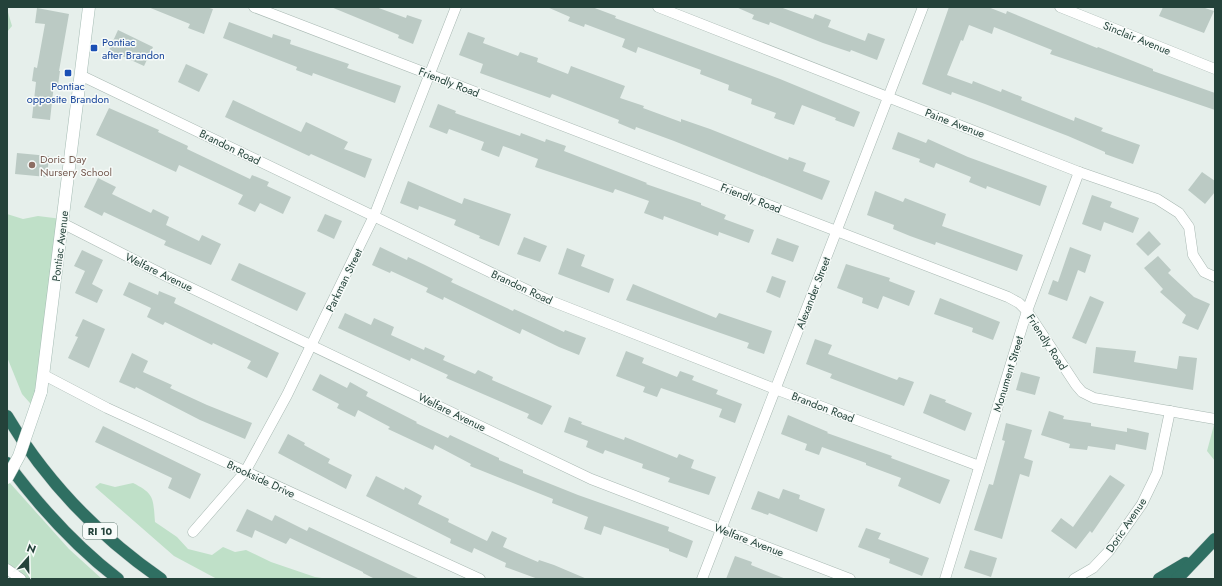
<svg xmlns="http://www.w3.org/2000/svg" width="1222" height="586" font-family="Jost,sans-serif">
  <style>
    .green { fill: #bfe0c8 }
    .building { fill: #bbcac4 }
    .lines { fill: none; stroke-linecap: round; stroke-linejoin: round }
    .street-casing { stroke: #a8b8b2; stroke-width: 11 }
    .secondary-casing { stroke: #a4bbb3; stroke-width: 13 }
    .highway-casing { stroke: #c2cac8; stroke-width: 13 }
    .street { stroke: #fff; stroke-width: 10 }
    .secondary { stroke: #fff; stroke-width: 12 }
    .highway { stroke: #2f6f62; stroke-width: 12 }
    .secondary-bridge-casing { stroke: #a4bbb3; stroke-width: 13; stroke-linecap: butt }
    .secondary-bridge { stroke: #fff; stroke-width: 12 }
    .transit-dot { fill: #1a4fb4; stroke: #f7fbf9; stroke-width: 1.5 }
    .education-dot { fill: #8d6e63; stroke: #f7fbf9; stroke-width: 1.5 }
    .labels { text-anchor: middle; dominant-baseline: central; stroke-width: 3; stroke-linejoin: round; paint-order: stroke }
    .shield { fill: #f7fbf9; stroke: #637a73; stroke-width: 1 }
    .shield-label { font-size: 10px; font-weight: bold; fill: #24423a }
    .street-label { font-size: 11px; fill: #24423a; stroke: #f7fbf9 }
    .transit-label { font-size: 11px; fill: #164399; stroke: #f7fbf9; text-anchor: start }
    .education-label { font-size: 11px; fill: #785e54; stroke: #f7fbf9; text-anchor: start }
  </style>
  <rect width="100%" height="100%" fill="#e6efeb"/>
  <g class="green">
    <path d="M7,9L12,26L7,32Z"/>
    <path d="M7,214L23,219L38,216L62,219L37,411L22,394L7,357Z"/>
    <path d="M1214,425H1215V461L1207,451Z"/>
    <path d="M9,482L69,549L102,579H20L7,571V483Z"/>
    <path d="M100,483L115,487L133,483C155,494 153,498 155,522L177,537L188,549L212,555L223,547L235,552L246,550L271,562L315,577L329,579H217L174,556L95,487Z"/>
  </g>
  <g class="building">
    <path d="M148,7H206L213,9L204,34L188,28L190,24Z"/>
    <path d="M331,7H376L406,18L407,15L422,20L413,44L398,38L399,35Z"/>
    <path d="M547,7H592L616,16L615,18L780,79L860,112L854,127L835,120L836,118L802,105L794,125L774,118L776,113L751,104L752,99L728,90L729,85L700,74L701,70L638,47L636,53L622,47L625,39L585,24L584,27L568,21L570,17Z"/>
    <path d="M736,7H780L813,19L815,14L831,20L828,27L865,41L868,33L885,39L877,60L851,50L850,52L823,43L770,22L769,25L752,19L754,15Z"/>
    <path d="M949,7H988L1006,14L1007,11L1097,48L1098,47L1153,69V71L1215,93V110L1050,54L1052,50L994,27L992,34L969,25L963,41L961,40L947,75L972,84L973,81L1001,92L1002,89L1022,97L1021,100L1074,121L1075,117L1103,128L1101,131L1140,145L1133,164L1105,154V152L1068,136L985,104L952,92L951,95L922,84Z"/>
    <path d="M1163,7H1202L1214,11L1204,33L1159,16Z"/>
    <path d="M37,8L69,14L59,71H60L58,85L54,84L50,120L32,118L36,82L32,81L34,67L37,68L45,24L35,23Z"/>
    <path d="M229,22L272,38L273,34L291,40L290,44L349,64L347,68L401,86L395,103L313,73L312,76L296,70L297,67L223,38Z"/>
    <path d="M118,30L153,47L144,66L109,50Z"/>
    <path d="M468,32L485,38L483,43L518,56L520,52L538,58L537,62L568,74L571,66L625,86L620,98L644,106L643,108L681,122V119L710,129L788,160L789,157L806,163L803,171L830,181L822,200L674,141L636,127L635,130L618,123L619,120L552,94L550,98L480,73L483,64L459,55Z"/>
    <path d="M186,64L208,74L199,92L178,82Z"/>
    <path d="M233,100L301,132L306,122L348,142L344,149L372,159L365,178L311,154L309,156L225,117Z"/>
    <path d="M438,104L456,111L455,113L520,136L521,133L545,142L546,139L566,146L564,151L647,183L646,184L701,203V205L726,215L724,219L754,230L749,243L719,232L718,236L664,216L663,220L644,213L649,201L615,189L613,193L535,167L538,159L503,146L499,157L481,150L484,142L449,129L447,134L429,127Z"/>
    <path d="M109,108L159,130L158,132L188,146L187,149L250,179L252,175L269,182L267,186L291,197L283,214L260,203L255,212L238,204L243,195L179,165L176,172L96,135Z"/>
    <path d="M898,132L926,143L928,139L968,157L1047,186L1040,206L987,186L986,189L969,182L971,177L936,163L934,168L919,162L920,159L892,149Z"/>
    <path d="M17,153L49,156L47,177L15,174Z"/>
    <path d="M1202,172L1215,181V192L1205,204L1188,190Z"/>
    <path d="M98,178L116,187L112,194L151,213L153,209L169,217L166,225L199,241L202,235L221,244L211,265L164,245L166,241L104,212L102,216L84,207Z"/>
    <path d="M408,181L462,204L464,198L511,214L499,246L479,238L480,236L454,225L456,220L419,206L418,210L400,203Z"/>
    <path d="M875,191L903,202L905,198L946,214L942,226L1023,255L1017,271L936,242L935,245L910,236L893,229L894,225L867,215Z"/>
    <path d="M1092,195L1112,202L1110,207L1139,218L1133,233L1104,222L1101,231L1082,224Z"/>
    <path d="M325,214L342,221L334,239L317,231Z"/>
    <path d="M1149,231L1161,244L1148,256L1136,244Z"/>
    <path d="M524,237L547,246L540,262L517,254Z"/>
    <path d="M777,238L799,246L793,262L771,254Z"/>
    <path d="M380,247L407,260L408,257L425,265L453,279L451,282L513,311L514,309L564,332L565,330L586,338L579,355L559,347L522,329L520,334L444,297L443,300L426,292L428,288L391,271L390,273L372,265Z"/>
    <path d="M1070,247L1091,255L1085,273L1078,270L1067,301L1048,294L1053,280L1058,282Z"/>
    <path d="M567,248L585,255L581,266L614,279L609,293L558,274Z"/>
    <path d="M82,250L103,260L92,284L103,290L97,303L75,293L85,271L74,266Z"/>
    <path d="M1158,256L1171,270L1168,273L1194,297L1210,304L1198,330L1182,323L1186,315L1160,292L1163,289L1144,268Z"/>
    <path d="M239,263L306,293L297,311L231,280Z"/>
    <path d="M846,264L890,278L889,281L915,291L909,306L883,296L878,309L862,303L863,298L837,288Z"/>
    <path d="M772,276L786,281L780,298L766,292Z"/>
    <path d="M129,282L158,295L159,291L176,298L174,303L279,353L267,378L247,368L251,361L213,343L212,345L165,322L163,325L147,317L151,308L123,295Z"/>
    <path d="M633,284L716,318L719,313L772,331L764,354L747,348L749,343L626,300Z"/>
    <path d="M1090,296L1104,302L1086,344L1072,338Z"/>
    <path d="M940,298L1000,322L993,340L972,332L973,328L934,314Z"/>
    <path d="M345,313L371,325L374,318L394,327L391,335L424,350L425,347L445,356L443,360L475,374L478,370L493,377L492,380L552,406L542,425L527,418L529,414L446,378L448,375L411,358L410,361L338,328Z"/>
    <path d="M83,319L105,329L89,368L68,358L78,337L75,336Z"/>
    <path d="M815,339L832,345L828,354L897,380L899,377L914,382L904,406L830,378L832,374L806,364Z"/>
    <path d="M1096,347L1136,351L1134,362L1177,369L1179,356L1197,358L1193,390L1093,373Z"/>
    <path d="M626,351L644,358L642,363L677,377L680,371L694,376L692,380L718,390L716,394L742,404L735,423L719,417L722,409L661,388L657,397L643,392L645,387L616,376Z"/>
    <path d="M132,353L148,361L143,372L172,385L170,388L207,405L252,423L245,439L200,420L136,387L135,389L119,382Z"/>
    <path d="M1021,372L1040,377L1035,395L1016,390Z"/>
    <path d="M320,374L347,388L350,382L368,392L366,396L417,422L416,423L448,438L450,435L499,458V460L523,470V473L578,495L669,527L668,531L693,541L687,558L669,551V549L604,526L601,535L584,529L588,517L552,503L553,499L470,466L471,464L435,445L433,450L388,429L390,427L358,410L355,417L337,408L339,404L312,390Z"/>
    <path d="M930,394L946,400L945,402L972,413L965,431L923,413Z"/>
    <path d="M1049,411L1064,416L1063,419L1091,423V426L1127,432V428L1149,433L1146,450L1116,444L1115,450L1088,446L1087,450L1069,448L1070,444L1041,435Z"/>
    <path d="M788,415L828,432L827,433L892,456L891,458L950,480L940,504L898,486L901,478L866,465V463L822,447L819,455L805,450L807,444L781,434Z"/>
    <path d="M569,417L582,422L581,424L624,440L625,437L677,458L679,454L694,460L691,468L716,477L709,495L668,482L670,478L642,468L643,464L605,450L603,454L586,447L588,441L564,432Z"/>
    <path d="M1006,423L1032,430L1024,458L1033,461L1029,477L1020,474L1002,539L974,530L989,484L993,485L1005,441L1002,440Z"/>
    <path d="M103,426L201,474L190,499L168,488L172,478L95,442Z"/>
    <path d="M288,434L305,443L304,445L330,459L328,463L352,475L346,489L278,453Z"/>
    <path d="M1110,475L1125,485L1092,533L1090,531L1076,549L1051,531L1061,518L1073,527Z"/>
    <path d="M376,476L404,490L405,487L422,496L418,504L449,519L448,522L487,541L492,531L507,538L503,547L538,562L539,560L554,565L587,579H538L505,567L506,563L474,548L472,553L450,543L451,539L366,496Z"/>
    <path d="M783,489L800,495L799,499L825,509L817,532L769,513L768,515L751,509L758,491L779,499Z"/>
    <path d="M247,509L272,521L275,515L307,531L309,527L420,579H375L363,573V572L290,538L286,544L255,530L252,538L236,531Z"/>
    <path d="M866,528L881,533L878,539L929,558L922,576L889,563L890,559L858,547Z"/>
    <path d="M970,550L997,558L991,577L964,568Z"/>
    <path d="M735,556L752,562L751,565L786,579H726Z"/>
  </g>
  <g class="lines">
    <g class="street-casing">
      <g id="street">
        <path d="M254,7L1008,297L1019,303L1027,311L1076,385L1082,392L1094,398L1215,419"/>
        <path d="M658,7L1079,172L1157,199L1179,213L1189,227L1193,255L1204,272L1215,277"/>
        <path d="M1060,7L1215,69"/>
        <path d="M80,75L546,299L775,389L979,466"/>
        <path d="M62,223L166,276L591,479L850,579"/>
        <path d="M44,375L107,408L480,579"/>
        <path d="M193,532L245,472L287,395L374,216L456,7"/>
        <path d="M7,569L21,579"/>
        <path d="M702,579L923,7"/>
        <path d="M945,579L1027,311L1079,172"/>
        <path d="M1074,579L1093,568L1109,551L1142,504L1157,473L1170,411"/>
      </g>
    </g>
    <g class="secondary-casing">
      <path id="secondary" d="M41,392L89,7"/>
    </g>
    <g class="highway-casing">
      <g id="highway">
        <path d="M7,416C46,481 99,536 161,579"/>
        <path d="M7,463C39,506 75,546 118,579"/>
        <path d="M1159,579L1186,563"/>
        <path d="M1177,579L1215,539"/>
      </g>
    </g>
    <use href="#street" class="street"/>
    <use href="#secondary" class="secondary"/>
    <use href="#highway" class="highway"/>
    <g class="secondary-bridge-casing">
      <path id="secondary-bridge" d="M7,478L19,456L41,392"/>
    </g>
    <use href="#secondary-bridge" class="secondary-bridge"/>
  </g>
  <g class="transit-dot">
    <rect x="90" y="44" width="8" height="8" rx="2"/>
    <rect x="64" y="69" width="8" height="8" rx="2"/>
  </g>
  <circle class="education-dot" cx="32" cy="165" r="4"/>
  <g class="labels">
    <rect class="shield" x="83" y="523" width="34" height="16" rx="3"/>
    <g class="shield-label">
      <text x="100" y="531">RI 10</text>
    </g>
    <g class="street-label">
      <text transform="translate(1137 38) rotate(22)">Sinclair Avenue</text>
      <text transform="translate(449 82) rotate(21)">Friendly Road</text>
      <text transform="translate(955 123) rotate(21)">Paine Avenue</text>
      <text transform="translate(230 147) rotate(26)">Brandon Road</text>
      <text transform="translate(751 198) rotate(21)">Friendly Road</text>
      <text transform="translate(60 246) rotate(-83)">Pontiac Avenue</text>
      <text transform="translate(159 272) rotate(26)">Welfare Avenue</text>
      <text transform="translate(344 280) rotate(-64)">Parkman Street</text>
      <text transform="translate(522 287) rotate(25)">Brandon Road</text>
      <text transform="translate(813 293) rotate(-69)">Alexander Street</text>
      <text transform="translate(1047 342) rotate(57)">Friendly Road</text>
      <text transform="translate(1008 374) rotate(-73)">Monument Street</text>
      <text transform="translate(823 407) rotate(21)">Brandon Road</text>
      <text transform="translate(452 412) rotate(26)">Welfare Avenue</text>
      <text transform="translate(261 479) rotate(25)">Brookside Drive</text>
      <text transform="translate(1126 525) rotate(-56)">Doric Avenue</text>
      <text transform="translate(749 540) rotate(21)">Welfare Avenue</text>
    </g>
    <g class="transit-label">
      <text x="102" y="42">Pontiac<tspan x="102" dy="13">after Brandon</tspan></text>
      <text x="68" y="86" text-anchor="middle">Pontiac<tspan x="68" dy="13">opposite Brandon</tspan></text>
    </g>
    <g class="education-label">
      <text x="40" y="159">Doric Day<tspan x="40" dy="13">Nursery School</tspan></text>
    </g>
  </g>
  <rect width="1222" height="586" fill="none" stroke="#24423a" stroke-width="16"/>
  <g transform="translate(28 558) rotate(20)" stroke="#f7fbf9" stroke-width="3" paint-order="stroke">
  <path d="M0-3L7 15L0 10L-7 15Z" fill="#24423a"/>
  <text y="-6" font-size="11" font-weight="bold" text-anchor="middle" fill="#24423a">N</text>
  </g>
</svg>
